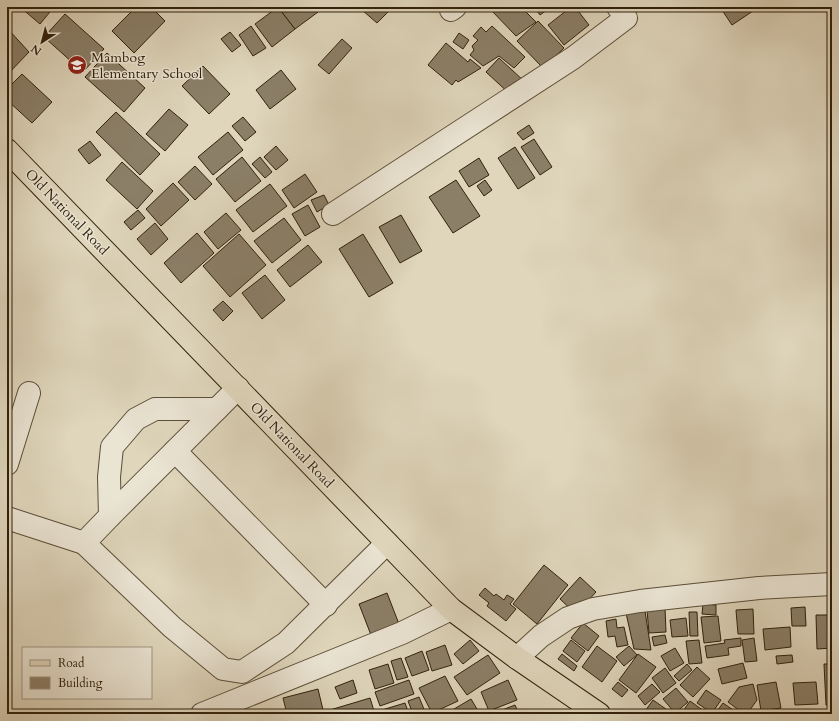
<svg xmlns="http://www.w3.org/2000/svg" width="839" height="721" font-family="Cardo,serif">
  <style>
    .building { fill: #8b7f68; stroke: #31210c }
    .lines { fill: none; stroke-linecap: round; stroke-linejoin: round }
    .minor-casing { stroke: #5c4e38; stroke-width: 24 }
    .major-casing { stroke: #31210c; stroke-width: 24 }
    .minor { stroke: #eae4d3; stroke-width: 22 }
    .major { stroke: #dfd6bc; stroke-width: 22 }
    .labels { text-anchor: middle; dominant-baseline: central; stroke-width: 3; stroke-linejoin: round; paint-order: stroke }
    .poi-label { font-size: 14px; fill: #31210c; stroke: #eae4d3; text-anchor: start }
    .street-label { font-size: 14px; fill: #31210c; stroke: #eae4d3 }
  </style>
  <rect width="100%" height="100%" fill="#dfd6bc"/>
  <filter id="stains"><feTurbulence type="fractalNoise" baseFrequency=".005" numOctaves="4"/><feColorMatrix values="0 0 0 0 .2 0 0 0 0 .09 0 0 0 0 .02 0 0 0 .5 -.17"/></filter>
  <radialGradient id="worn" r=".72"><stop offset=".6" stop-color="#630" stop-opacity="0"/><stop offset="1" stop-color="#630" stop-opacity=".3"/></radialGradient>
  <g class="building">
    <path d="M20,7H54L40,24Z"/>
    <path d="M136,7H151L165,21L134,53L112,31Z"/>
    <path d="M278,7L295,29L272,47L255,24Z"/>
    <path d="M278,7H314L318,12L295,29Z"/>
    <path d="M365,7H382L388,12L377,23L362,10Z"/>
    <path d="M494,7H521L536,22L516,36L491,10Z"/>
    <path d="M534,7H551L540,15Z"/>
    <path d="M571,7H575L589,25L564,45L548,25Z"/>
    <path d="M720,7H759L732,25Z"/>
    <path d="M65,14L104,49L83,72L44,37Z"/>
    <path d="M538,21L564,48L543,68L517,41Z"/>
    <path d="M251,26L266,48L253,56L239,35Z"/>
    <path d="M492,26L525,57L514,68L499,56L483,66L470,55L474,50L472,46L478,40L473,36L481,27L486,32Z"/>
    <path d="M7,28L29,52L7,75Z"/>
    <path d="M230,32L241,45L232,52L221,39Z"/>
    <path d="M459,33L469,40L463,49L453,42Z"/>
    <path d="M342,39L352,48L329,74L318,65Z"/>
    <path d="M446,43L468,62L470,59L481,68L458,82L456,80L452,85L428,65Z"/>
    <path d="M107,53L145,88L124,112L85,77Z"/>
    <path d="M499,58L525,82L512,96L486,72Z"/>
    <path d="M203,66L230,94L209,114L182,86Z"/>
    <path d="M281,70L296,89L270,109L256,90Z"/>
    <path d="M22,74L52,102L32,123L7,100V89Z"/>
    <path d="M169,109L188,125L165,151L146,134Z"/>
    <path d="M116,112L160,154L140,175L96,132Z"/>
    <path d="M243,117L256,132L245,141L232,126Z"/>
    <path d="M529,125L534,133L523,140L517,133Z"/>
    <path d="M228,132L243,150L213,175L198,157Z"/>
    <path d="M534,139L552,167L540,175L521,147Z"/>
    <path d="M90,141L101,155L89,164L78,150Z"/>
    <path d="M276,146L288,160L276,170L264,157Z"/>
    <path d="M515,147L535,178L518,189L498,158Z"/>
    <path d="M242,157L261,181L235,202L216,179Z"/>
    <path d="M260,157L272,172L265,178L252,164Z"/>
    <path d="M479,158L489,175L469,187L459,171Z"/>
    <path d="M122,162L153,191L137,209L106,180Z"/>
    <path d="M195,166L212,184L195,200L178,182Z"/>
    <path d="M305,174L317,192L294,208L282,190Z"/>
    <path d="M456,180L480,216L453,233L429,197Z"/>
    <path d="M485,180L492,190L484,196L477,186Z"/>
    <path d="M173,183L189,200L161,226L146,209Z"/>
    <path d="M270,184L287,206L253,232L236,210Z"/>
    <path d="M324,195L329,205L317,212L311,200Z"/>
    <path d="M308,205L320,227L305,236L292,214Z"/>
    <path d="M138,210L145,218L131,230L124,222Z"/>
    <path d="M226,213L241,230L218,249L204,232Z"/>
    <path d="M401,215L422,251L400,263L379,227Z"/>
    <path d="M284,218L301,240L272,263L254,241Z"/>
    <path d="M155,223L168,239L151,255L137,239Z"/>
    <path d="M197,233L214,253L181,283L164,263Z"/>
    <path d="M239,234L266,265L230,297L203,266Z"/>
    <path d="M363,234L393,283L369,297L339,249Z"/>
    <path d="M308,245L322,262L290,287L277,270Z"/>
    <path d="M265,275L285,300L262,319L242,293Z"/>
    <path d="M223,301L233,311L223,321L213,310Z"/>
    <path d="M544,565L568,585L537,624L513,604Z"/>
    <path d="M580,577L596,592L576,614L560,599Z"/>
    <path d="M485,588L494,596L496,594L504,600L507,595L514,599L510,604L516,609L506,621L487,606L489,603L479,595Z"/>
    <path d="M387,593L399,624L371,635L359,604Z"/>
    <path d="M703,604L716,605V615L702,614Z"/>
    <path d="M805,607L806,626H792L791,608Z"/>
    <path d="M665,608L666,632L649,633L647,610Z"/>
    <path d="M753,609L754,634H738L736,610Z"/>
    <path d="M645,611L651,650L634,649L626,613Z"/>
    <path d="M689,612H697L698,636H690Z"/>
    <path d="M816,615H832V648L817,649Z"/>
    <path d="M718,616L721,641L704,643L701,617Z"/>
    <path d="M686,618L688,636L672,637L670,620Z"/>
    <path d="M616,619L617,628L624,627L628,645L617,647L615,636L608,637L606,621Z"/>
    <path d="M583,623L599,636L588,651L571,638Z"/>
    <path d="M790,627L791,647L765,650L763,629Z"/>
    <path d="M665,635L667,643L654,646L652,637Z"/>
    <path d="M741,638V646L728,648L729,655L707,658L705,646L725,643L724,640Z"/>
    <path d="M754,638L757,661L745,662L742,640Z"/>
    <path d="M470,640L479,651L463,664L454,654Z"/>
    <path d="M571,640L585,651L577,662L563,651Z"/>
    <path d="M699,640L702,663L689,664L686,641Z"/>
    <path d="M445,645L452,665L432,671L426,652Z"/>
    <path d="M597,646L617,661L602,682L582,667Z"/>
    <path d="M629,646L637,655L624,666L616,657Z"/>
    <path d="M675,648L684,663L670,671L661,656Z"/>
    <path d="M422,651L429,670L412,676L405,658Z"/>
    <path d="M562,654L577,666L574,671L558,659Z"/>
    <path d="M638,654L656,667L636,693L619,680Z"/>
    <path d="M488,655L500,673L467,695L454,677Z"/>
    <path d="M792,655L793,662L777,664L776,656Z"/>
    <path d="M401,658L408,677L397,680L391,661Z"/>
    <path d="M743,663L747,678L722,684L718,669Z"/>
    <path d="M388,664L394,683L375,689L369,670Z"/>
    <path d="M687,664L692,670L679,681L674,676Z"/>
    <path d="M824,664H832V705H826Z"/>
    <path d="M697,667L710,679L693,697L680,685Z"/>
    <path d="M665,668L676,683L663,693L652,678Z"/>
    <path d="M445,676L458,701L432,713L419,688Z"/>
    <path d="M353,680L357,693L340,699L335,687Z"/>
    <path d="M409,680L414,694L380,706L375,692Z"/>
    <path d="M508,680L517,700L489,711L481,692Z"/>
    <path d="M618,682L628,690L622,697L612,689Z"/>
    <path d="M776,682L781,708L761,711L757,685Z"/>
    <path d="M816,682L818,704L795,705L793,683Z"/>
    <path d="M652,684L660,692L645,705L638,696Z"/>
    <path d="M753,684L757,700L747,714H744L728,702L739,687Z"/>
    <path d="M676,688L688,702L675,713L663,699Z"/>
    <path d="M318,689L324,714H287L283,698Z"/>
    <path d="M706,690L721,700L712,713L697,703Z"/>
    <path d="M419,697L426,714H413L408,701Z"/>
    <path d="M370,698L375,714H331L330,710Z"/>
    <path d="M471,699L480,714H450L449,712Z"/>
    <path d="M653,700L673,714H643Z"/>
    <path d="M690,701L708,714H681Z"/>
    <path d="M405,703L409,714H383L382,710Z"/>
    <path d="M723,703L739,714H715Z"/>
    <path d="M515,705L519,714H492Z"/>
    <path d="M754,710L760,714H751Z"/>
    <path d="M817,710L818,714H794L793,713Z"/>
  </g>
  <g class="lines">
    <g class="minor-casing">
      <g id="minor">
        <path d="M451,10L455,7"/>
        <path d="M333,214L573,58L626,18L618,7"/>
        <path d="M175,451L326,605"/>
        <path d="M7,464L29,393"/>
        <path d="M110,516L109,477L112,447L136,419L155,409H217"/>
        <path d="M7,518L84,543L172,627L223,669L242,672L286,643L387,543"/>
        <path d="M84,543L110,516L238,388"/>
        <path d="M517,658L541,636L568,618L593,609L640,601L759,588L832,584"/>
        <path d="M202,714L402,633L451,609"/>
      </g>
    </g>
    <g class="major-casing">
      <path id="major" d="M7,150L451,609L517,658L599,714"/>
    </g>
    <use href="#minor" class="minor"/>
    <use href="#major" class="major"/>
  </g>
  <defs>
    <g id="school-disc" transform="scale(1)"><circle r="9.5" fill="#8f2418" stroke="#eae4d3"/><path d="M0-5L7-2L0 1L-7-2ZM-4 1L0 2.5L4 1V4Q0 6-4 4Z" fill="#fff"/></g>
  </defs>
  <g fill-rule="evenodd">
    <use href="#school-disc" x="77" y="65"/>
  </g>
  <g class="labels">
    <g class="poi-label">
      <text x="91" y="57">Mambog<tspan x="91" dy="16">Elementary School</tspan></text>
    </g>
    <g class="street-label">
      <text transform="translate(67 212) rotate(46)">Old National Road</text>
      <text transform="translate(292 445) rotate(46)">Old National Road</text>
    </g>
  </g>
  <rect width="839" height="721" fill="none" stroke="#dfd6bc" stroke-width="24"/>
  <rect x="8" y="8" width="823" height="705" fill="none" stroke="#31210c" stroke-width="2"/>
  <rect x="12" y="12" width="815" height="697" fill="none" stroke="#31210c"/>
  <rect x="22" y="647" width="130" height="52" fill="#eae4d3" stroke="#a09683"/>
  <rect x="30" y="660" width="20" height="6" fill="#dfd6bc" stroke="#a09683"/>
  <text x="58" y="667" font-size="12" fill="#31210c">Road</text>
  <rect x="30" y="677" width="20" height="12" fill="#8b7f68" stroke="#a09683"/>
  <text x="58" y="687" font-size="12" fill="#31210c">Building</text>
  <g transform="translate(42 42) rotate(216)" stroke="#eae4d3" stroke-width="3" paint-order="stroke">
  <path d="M0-3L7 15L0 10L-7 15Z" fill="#31210c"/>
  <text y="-6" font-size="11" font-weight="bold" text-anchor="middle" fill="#31210c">N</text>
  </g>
  <rect width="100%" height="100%" filter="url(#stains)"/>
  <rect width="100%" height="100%" fill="url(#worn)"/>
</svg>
